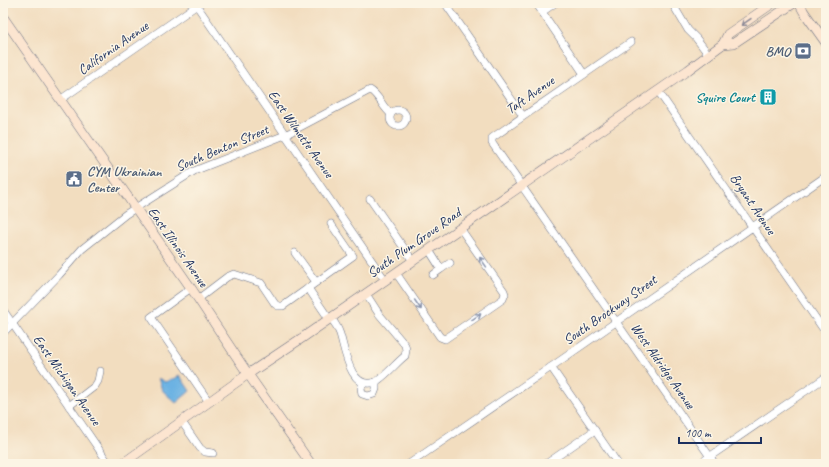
<svg xmlns="http://www.w3.org/2000/svg" width="829" height="467" font-family="Caveat,sans-serif">
  <style>
    .water { fill: #6cb2e3; stroke: #4470a0 }
    .lines { fill: none; stroke-linecap: round; stroke-linejoin: round }
    .street-casing { stroke: #666c80; stroke-width: 8 }
    .secondary-casing { stroke: #666c80; stroke-width: 10 }
    .street { stroke: #fff; stroke-width: 7 }
    .secondary { stroke: #fce5d0; stroke-width: 9 }
    .oneway { stroke: #8c8a97 }
    .oneway2 { stroke: #8d97ae }
    .labels { text-anchor: middle; dominant-baseline: central; stroke-width: 3; stroke-linejoin: round; paint-order: stroke }
    .street-label { font-size: 14px; fill: #1b2f5e; stroke: #fcf5e5 }
    .service-label { font-size: 14px; font-weight: bold; fill: #4e5e75; stroke: #fcf5e5; text-anchor: end }
    .culture-label { font-size: 14px; font-weight: bold; fill: #0d838f; stroke: #fcf5e5; text-anchor: end }
  </style>
  <rect width="100%" height="100%" fill="#fcf5e5"/>
  <filter id="ink" filterUnits="userSpaceOnUse"><feTurbulence type="fractalNoise" baseFrequency=".025" numOctaves="2"/><feDisplacementMap in="SourceGraphic" scale="8" xChannelSelector="R" yChannelSelector="G"/><feConvolveMatrix kernelMatrix="1 2 1 2 8 2 1 2 1" color-interpolation-filters="sRGB"/></filter>
  <filter id="wash" filterUnits="userSpaceOnUse"><feTurbulence type="fractalNoise" baseFrequency=".012" numOctaves="4" result="noise"/><feDisplacementMap in="SourceGraphic" scale="16" xChannelSelector="R" yChannelSelector="G"/><feGaussianBlur stdDeviation="0.9" result="paint"/><feColorMatrix in="noise" values="0 0 0 0 0 0 0 0 0 0 0 0 0 0 0 0 0 1.4 0 .05"/><feComposite in="paint" operator="in"/></filter>
  <g filter="url(#wash)">
    <rect width="100%" height="100%" fill="#f2ddbf"/>
    <path class="water" d="M180,376L190,391L176,403L162,390L158,378L165,382Z"/>
  </g>
  <g filter="url(#ink)">
    <g class="lines">
      <g class="street-casing">
        <g id="street">
          <path d="M195,3L385,280"/>
          <path d="M445,3L523,116"/>
          <path d="M536,3L584,74"/>
          <path d="M672,3L688,30L696,38L709,55"/>
          <path d="M542,12L555,3"/>
          <path d="M631,42L492,138V143L715,464"/>
          <path d="M658,91L826,333"/>
          <path d="M60,100L200,3"/>
          <circle cx="398" cy="118" r="8"/>
          <path d="M370,199L413,261"/>
          <path d="M429,250L441,269L433,275"/>
          <path d="M295,253L316,282"/>
          <path d="M441,269L450,263"/>
          <path d="M396,273L440,337L445,339L503,299L505,294L504,291L460,228"/>
          <path d="M191,288L151,317L209,402"/>
          <path d="M308,288L329,319"/>
          <path d="M198,299L227,277L234,274L261,283L275,304L278,306H283L353,256L331,224"/>
          <path d="M3,310L109,464"/>
          <path d="M331,318C335,323 338,328 340,334C345,350 350,391 375,382C382,380 398,361 405,356L406,350L405,345L379,314L366,294"/>
          <path d="M3,333L59,275L82,249L126,214L194,171L285,135L370,90C379,95 382,107 391,114"/>
          <path d="M551,367L618,464"/>
          <path d="M363,383L361,388L362,394L368,396L374,394L376,389V382"/>
          <path d="M69,406L95,386L98,381L100,371"/>
          <path d="M182,422L200,448L205,452L213,453"/>
          <path d="M409,464L551,367L826,176"/>
          <path d="M546,464L595,430"/>
          <path d="M699,464L826,377"/>
        </g>
      </g>
      <g class="secondary-casing">
        <g id="secondary">
          <path d="M799,3L804,12L826,43"/>
          <path d="M3,17L191,288L248,374L311,464"/>
          <path d="M723,44L734,43L794,3"/>
          <path d="M122,464L248,374L302,338L688,70L723,44L728,34L773,3"/>
        </g>
      </g>
      <use href="#street" class="street"/>
      <use href="#secondary" class="secondary"/>
    </g>
    <defs><path id="oneway-shaft" d="M-6 0H5M1.5-3L5.5 0L1.5 3" fill="none" stroke-width="1.6" stroke-linecap="round" stroke-linejoin="round"/></defs>
    <use class="oneway" href="#oneway-shaft" transform="translate(746 22) rotate(145)"/>
    <g class="oneway2">
      <use href="#oneway-shaft" transform="translate(483 262) rotate(-125)"/>
      <use href="#oneway-shaft" transform="translate(418 305) rotate(56)"/>
      <use href="#oneway-shaft" transform="translate(476 317) rotate(-34)"/>
    </g>
  </g>
  <defs>
    <g id="bank-square" transform="scale(0.9)"><rect x="-9" y="-9" width="18" height="18" rx="4" fill="#5c6f8a" stroke="#fcf5e5"/><path d="M-6-4H6V4H-6ZM0-2.3a2.3 2.3 0 1 0 0 4.6a2.3 2.3 0 1 0 0-4.6Z" fill="#fff"/></g>
    <g id="building-square" transform="scale(0.9)"><rect x="-9" y="-9" width="18" height="18" rx="4" fill="#0f9aa8" stroke="#fcf5e5"/><path d="M-4-6H4V6H1V3H-1V6H-4ZM-2.5-4.3h1.7v1.8h-1.7ZM.8-4.3h1.7v1.8H.8ZM-2.5-1h1.7V.8h-1.7ZM.8-1h1.7V.8H.8Z" fill="#fff"/></g>
    <g id="civic-square" transform="scale(0.9)"><rect x="-9" y="-9" width="18" height="18" rx="4" fill="#5c6f8a" stroke="#fcf5e5"/><path d="M-.6-6.5H3V-4.5H.6V-3L4-1V1h2V6H-6V1h2V-1L-.6-3ZM-1.2 2.5V6h2.4V2.5Z" fill="#fff"/></g>
  </defs>
  <g fill-rule="evenodd">
    <use href="#bank-square" x="803" y="51"/>
    <use href="#building-square" x="768" y="97"/>
    <use href="#civic-square" x="74" y="179"/>
  </g>
  <g class="labels">
    <g class="street-label">
      <text transform="translate(113 48) rotate(-35)">California Avenue</text>
      <text transform="translate(530 95) rotate(-35)">Taft Avenue</text>
      <text transform="translate(301 134) rotate(55)">East Wilmette Avenue</text>
      <text transform="translate(222 148) rotate(-23)">South Benton Street</text>
      <text transform="translate(753 204) rotate(56)">Bryant Avenue</text>
      <text transform="translate(414 243) rotate(-35)">South Plum Grove Road</text>
      <text transform="translate(178 247) rotate(55)">East Illinois Avenue</text>
      <text transform="translate(610 310) rotate(-35)">South Brockway Street</text>
      <text transform="translate(663 366) rotate(55)">West Aldridge Avenue</text>
      <text transform="translate(67 380) rotate(55)">East Michigan Avenue</text>
    </g>
    <g class="service-label">
      <text x="790" y="51">BMO</text>
      <text x="87" y="171" text-anchor="start">CYM Ukrainian<tspan x="87" dy="16">Center</tspan></text>
    </g>
    <g class="culture-label">
      <text x="755" y="97">Squire Court</text>
    </g>
  </g>
  <rect width="829" height="467" fill="none" stroke="#fcf5e5" stroke-width="16"/>
  <path d="M679 437v6h82v-6" fill="none" stroke="#1b2f5e" stroke-width="2"/>
  <text x="685" y="437" font-size="12" fill="#1b2f5e" stroke="#fcf5e5" stroke-width="3" paint-order="stroke">100 m</text>
</svg>
